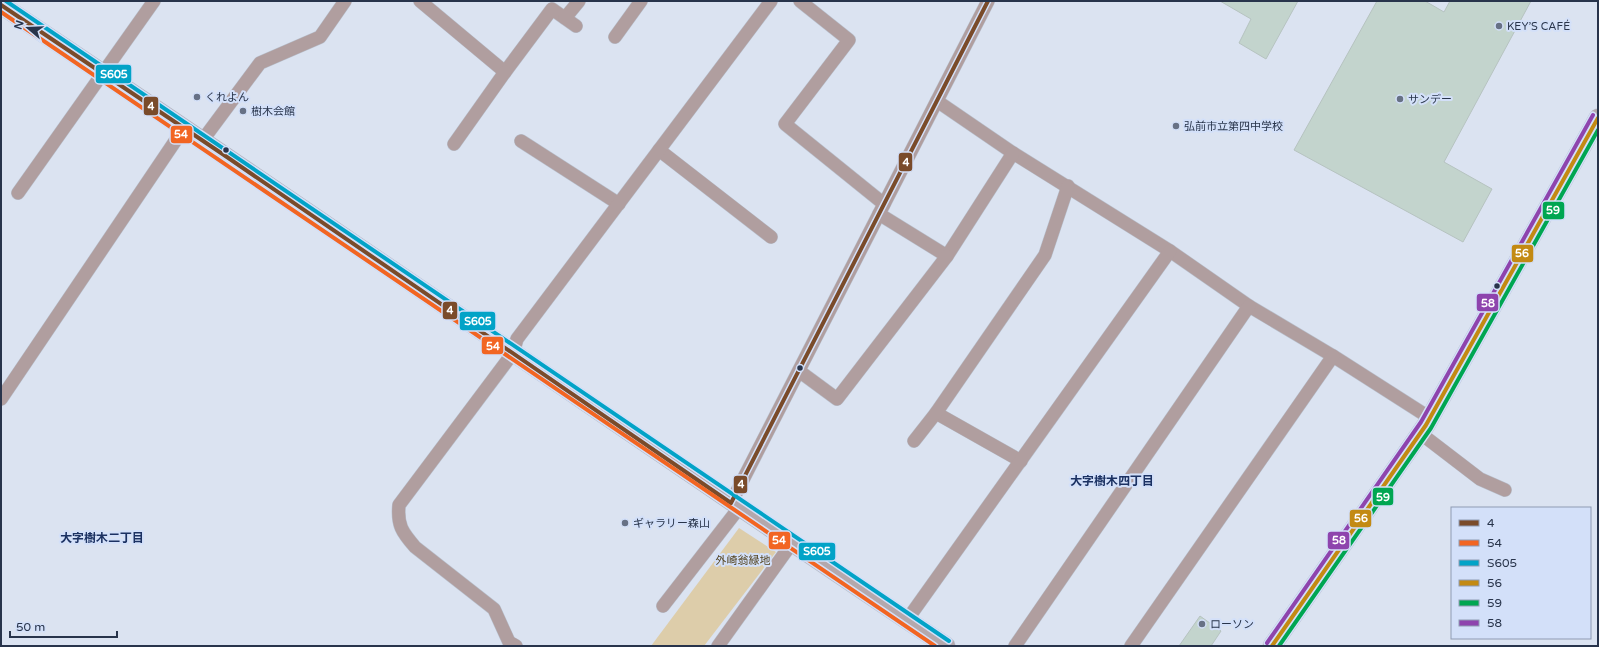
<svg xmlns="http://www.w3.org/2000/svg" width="1599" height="647" font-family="'Varela Round','Noto Sans JP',sans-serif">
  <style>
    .green { fill: #ddcdaa }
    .building { fill: #c3d4cd; stroke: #b6c3c0 }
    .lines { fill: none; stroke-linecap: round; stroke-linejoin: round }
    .minor-casing { stroke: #b9c1ce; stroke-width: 14 }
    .secondary-casing { stroke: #b9c1ce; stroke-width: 19 }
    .minor { stroke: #b09e9f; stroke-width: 13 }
    .secondary { stroke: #b4a8ac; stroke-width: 18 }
    .bus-1-casing { stroke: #d3e0f9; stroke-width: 7 }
    .bus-2-casing { stroke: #d3e0f9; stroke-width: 7 }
    .bus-3-casing { stroke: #d3e0f9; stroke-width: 7 }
    .bus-4-casing { stroke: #d3e0f9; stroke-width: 7 }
    .bus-5-casing { stroke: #d3e0f9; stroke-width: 7 }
    .bus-6-casing { stroke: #d3e0f9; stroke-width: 7 }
    .bus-1 { stroke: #7a4b2a; stroke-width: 4 }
    .bus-2 { stroke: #f26522; stroke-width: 4 }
    .bus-3 { stroke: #02a3c7; stroke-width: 4 }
    .bus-4 { stroke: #c38a13; stroke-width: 4 }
    .bus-5 { stroke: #00a651; stroke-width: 4 }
    .bus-6 { stroke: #8e44ad; stroke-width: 4 }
    .poi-dot { fill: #677185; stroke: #d3e0f9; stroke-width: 1.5 }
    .bus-dot { fill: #28344b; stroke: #d3e0f9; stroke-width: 1.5 }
    .labels { text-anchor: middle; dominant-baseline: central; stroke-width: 4; stroke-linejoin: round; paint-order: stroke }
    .poi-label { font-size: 11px; fill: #28344b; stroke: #d3e0f9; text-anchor: start }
    .park-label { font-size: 11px; fill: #544420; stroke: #d3e0f9 }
    .neighbourhood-label { font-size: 12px; font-weight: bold; fill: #1b3162; stroke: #d3e0f9 }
    .line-badge { stroke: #d3e0f9; stroke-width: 1.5 }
    .badge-label { font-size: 11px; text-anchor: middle; font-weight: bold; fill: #fff }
  </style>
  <rect width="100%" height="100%" fill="#dbe3f1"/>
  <path class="green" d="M739,528L776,552L704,646H651Z"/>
  <g class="building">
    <path d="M1220,1H1298L1266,59L1239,43L1251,19Z"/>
    <path d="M1377,1H1425L1444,12L1450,1H1531L1444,162L1492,189L1463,242L1294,150Z"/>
    <path d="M1200,616L1221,631L1211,646H1179Z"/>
  </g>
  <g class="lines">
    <g class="minor-casing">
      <g id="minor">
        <path d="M420,1L505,72L552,9L576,26"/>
        <path d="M800,1L849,40L785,124L884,204"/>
        <path d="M565,18L579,1"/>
        <path d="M615,37L641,1"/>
        <path d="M937,101L1013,153L1170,251L1249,306L1333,356L1430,418"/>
        <path d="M202,141L260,63L320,37L345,1"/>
        <path d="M521,141L619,204"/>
        <path d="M454,144L505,72"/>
        <path d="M659,150L771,237"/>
        <path d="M18,193L154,1"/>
        <path d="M879,214L947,256L1013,153"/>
        <path d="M799,371L837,399L947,256"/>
        <path d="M1,399L184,128"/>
        <path d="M936,413L1021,461"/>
        <path d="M1420,433L1480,479L1505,490"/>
        <path d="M914,441L936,413L1045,255L1068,186"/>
        <path d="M731,503L988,1"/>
        <path d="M663,606L739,508"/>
        <path d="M907,620L1170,251"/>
        <path d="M516,646L509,642L494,609L415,547C402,532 397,525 399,505L513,353L517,339L771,1"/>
        <path d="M718,646L792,543"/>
        <path d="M1015,646L1249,306"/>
        <path d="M1131,646L1333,356"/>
      </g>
    </g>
    <g class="secondary-casing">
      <g id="secondary">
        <path d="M1,5C318,216 629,435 946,646"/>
        <path d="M1272,646L1426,425L1598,118"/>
      </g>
    </g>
    <use href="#minor" class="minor"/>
    <use href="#secondary" class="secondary"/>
    <g class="bus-1-casing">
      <path id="bus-1" d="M1,5L224,155L731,503L988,1"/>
    </g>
    <g class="bus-2-casing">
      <path id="bus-2" d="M1,12L935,646"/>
    </g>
    <g class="bus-3-casing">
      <path id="bus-3" d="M6,1L949,641"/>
    </g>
    <g class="bus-4-casing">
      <path id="bus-4" d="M1272,646L1426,425L1598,118"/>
    </g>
    <g class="bus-5-casing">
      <path id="bus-5" d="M1279,646L1431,428L1598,130"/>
    </g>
    <g class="bus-6-casing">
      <path id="bus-6" d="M1267,643L1421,422L1593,115"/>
    </g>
    <use href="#bus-1" class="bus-1"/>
    <use href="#bus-2" class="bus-2"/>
    <use href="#bus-3" class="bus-3"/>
    <use href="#bus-4" class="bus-4"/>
    <use href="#bus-5" class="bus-5"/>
    <use href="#bus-6" class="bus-6"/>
  </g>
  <g class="poi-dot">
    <circle cx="1499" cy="26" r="4"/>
    <circle cx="197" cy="97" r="4"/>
    <circle cx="1400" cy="99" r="4"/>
    <circle cx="243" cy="111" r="4"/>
    <circle cx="1176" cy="126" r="4"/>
    <circle cx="625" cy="523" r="4"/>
    <circle cx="1202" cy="624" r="4"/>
  </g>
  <g class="bus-dot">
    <circle cx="226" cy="150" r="3.5"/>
    <circle cx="1497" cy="286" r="3.5"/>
    <circle cx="800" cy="368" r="3.5"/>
  </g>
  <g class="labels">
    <g class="poi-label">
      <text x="1507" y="26">KEY’S CAFÉ</text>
      <text x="205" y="97">くれよん</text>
      <text x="1408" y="99">サンデー</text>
      <text x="251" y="111">樹木会館</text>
      <text x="1184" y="126">弘前市立第四中学校</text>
      <text x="633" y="523">ギャラリー森山</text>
      <text x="1210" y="624">ローソン</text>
    </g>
    <g class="park-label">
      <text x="743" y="560">外崎翁緑地</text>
    </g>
    <g class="neighbourhood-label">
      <text x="1112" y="481">大字樹木四丁目</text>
      <text x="102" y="538">大字樹木二丁目</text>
    </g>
  </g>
  <g class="line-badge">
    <rect x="95" y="64" width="37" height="20" rx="4" fill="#02a3c7"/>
    <rect x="143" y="96" width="16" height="20" rx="4" fill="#7a4b2a"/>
    <rect x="170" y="125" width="23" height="19" rx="4" fill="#f26522"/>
    <rect x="898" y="152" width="15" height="20" rx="4" fill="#7a4b2a"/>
    <rect x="1542" y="201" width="23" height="19" rx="4" fill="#00a651"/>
    <rect x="1511" y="244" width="23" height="19" rx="4" fill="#c38a13"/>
    <rect x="1476" y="293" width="23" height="19" rx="4" fill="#8e44ad"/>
    <rect x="442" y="301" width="16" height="19" rx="4" fill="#7a4b2a"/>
    <rect x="459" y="311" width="37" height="20" rx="4" fill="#02a3c7"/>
    <rect x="481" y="336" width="23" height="19" rx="4" fill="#f26522"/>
    <rect x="733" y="475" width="15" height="19" rx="4" fill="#7a4b2a"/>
    <rect x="1372" y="487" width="22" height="19" rx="4" fill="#00a651"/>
    <rect x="1349" y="509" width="23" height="19" rx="4" fill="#c38a13"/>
    <rect x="1327" y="531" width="23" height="19" rx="4" fill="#8e44ad"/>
    <rect x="768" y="531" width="23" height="19" rx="4" fill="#f26522"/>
    <rect x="798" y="542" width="38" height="19" rx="4" fill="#02a3c7"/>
  </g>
  <g class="badge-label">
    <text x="114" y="78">S605</text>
    <text x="151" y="110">4</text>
    <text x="181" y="138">54</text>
    <text x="906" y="166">4</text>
    <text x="1553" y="214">59</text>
    <text x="1522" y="257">56</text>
    <text x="1488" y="307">58</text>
    <text x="450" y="314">4</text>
    <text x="478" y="325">S605</text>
    <text x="493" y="350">54</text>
    <text x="741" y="488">4</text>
    <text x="1383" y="501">59</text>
    <text x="1361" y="522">56</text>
    <text x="1339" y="544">58</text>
    <text x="779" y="544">54</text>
    <text x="817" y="555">S605</text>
  </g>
  <rect width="1599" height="647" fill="none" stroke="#28344b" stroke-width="4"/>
  <rect x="1451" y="507" width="140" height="132" fill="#d3e0f9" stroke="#8f9bb3"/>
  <rect x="1459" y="520" width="20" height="6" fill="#7a4b2a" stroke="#8f9bb3"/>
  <text x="1487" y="527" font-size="12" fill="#28344b">4</text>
  <rect x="1459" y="540" width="20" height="6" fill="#f26522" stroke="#8f9bb3"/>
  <text x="1487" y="547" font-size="12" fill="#28344b">54</text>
  <rect x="1459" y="560" width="20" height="6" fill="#02a3c7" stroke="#8f9bb3"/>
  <text x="1487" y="567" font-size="12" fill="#28344b">S605</text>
  <rect x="1459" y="580" width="20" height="6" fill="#c38a13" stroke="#8f9bb3"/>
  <text x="1487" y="587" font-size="12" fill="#28344b">56</text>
  <rect x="1459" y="600" width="20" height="6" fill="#00a651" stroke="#8f9bb3"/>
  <text x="1487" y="607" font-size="12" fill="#28344b">59</text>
  <rect x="1459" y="620" width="20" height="6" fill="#8e44ad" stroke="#8f9bb3"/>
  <text x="1487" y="627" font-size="12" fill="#28344b">58</text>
  <g transform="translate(28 28) rotate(289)" stroke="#d3e0f9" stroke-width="3" paint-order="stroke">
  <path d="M0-3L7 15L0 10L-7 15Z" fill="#28344b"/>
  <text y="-6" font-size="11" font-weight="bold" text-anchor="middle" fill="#28344b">N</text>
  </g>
  <path d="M10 631v6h107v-6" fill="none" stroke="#28344b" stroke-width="2"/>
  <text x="16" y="631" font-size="12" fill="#28344b" stroke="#d3e0f9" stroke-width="3" paint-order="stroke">50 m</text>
</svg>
